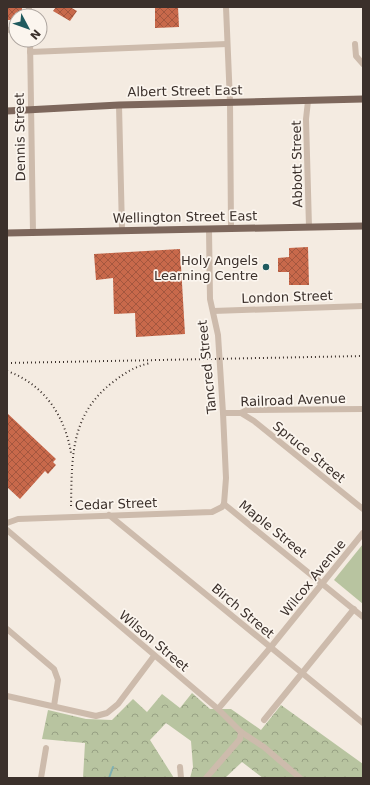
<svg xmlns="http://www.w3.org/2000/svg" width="370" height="785" font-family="'DejaVu Sans',sans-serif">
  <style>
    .forest { fill: url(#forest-crowns) }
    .green { fill: #b8c4a0 }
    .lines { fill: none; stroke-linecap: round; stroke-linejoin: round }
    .stream { stroke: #7fb0b2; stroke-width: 2 }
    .building { fill: url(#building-cross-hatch) }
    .minor { stroke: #cdbbac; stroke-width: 6 }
    .major { stroke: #7d675c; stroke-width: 7 }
    .rail { stroke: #3b302b; stroke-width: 2; stroke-dasharray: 1 3; stroke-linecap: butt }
    .poi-dot { fill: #1f5a5e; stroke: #fbf5ee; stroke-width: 1.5 }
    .labels { text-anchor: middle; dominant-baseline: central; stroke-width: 3.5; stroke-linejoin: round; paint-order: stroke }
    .street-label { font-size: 13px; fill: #3b302b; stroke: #fbf5ee }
    .poi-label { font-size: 13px; fill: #3b302b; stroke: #fbf5ee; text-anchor: end }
  </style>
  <defs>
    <pattern id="forest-crowns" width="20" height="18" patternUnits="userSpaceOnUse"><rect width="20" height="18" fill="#b8c4a0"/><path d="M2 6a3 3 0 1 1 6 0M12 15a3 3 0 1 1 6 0" fill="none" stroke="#97a083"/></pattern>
    <pattern id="building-cross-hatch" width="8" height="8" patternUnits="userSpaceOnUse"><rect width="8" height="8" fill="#c8694b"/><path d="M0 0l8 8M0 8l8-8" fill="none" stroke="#a4573f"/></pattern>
  </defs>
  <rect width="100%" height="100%" fill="#f4ebe1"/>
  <path class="forest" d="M192,693L210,709H231L261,730L281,705L363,764V778H263L242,762L225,778H190L193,767L191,741L166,723L150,740L174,778H83L85,743L42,739L48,710L86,719L112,720L133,699L147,712L162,694L180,708Z"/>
  <path class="green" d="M363,544V604L334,580Z"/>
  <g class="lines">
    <path class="stream" d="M109,778L113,767"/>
  </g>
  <g class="building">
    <path d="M7,7H22V12L15,13V20H8Z"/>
    <path d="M56,7H70L77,11L70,21L53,11Z"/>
    <path d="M155,7H178L179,27L155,28Z"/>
    <path d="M308,247L309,285H289V272H278V258L289,257V248Z"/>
    <path d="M180,249L185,334L136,337L135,313L114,314L113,278L96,280L94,254Z"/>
    <path d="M7,413L56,459L53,462L56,465L48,474L45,471L20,499L7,487Z"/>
  </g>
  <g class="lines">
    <g class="minor">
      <path d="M29,7V16"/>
      <path d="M226,7L230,102L231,228"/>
      <path d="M7,30L16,29"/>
      <path d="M30,40L33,233"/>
      <path d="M355,44L356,56L363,64"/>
      <path d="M30,52L227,44"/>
      <path d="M308,101L306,119L309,227"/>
      <path d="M119,105L122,230"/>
      <path d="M209,229L210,299L218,335L223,413L226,478L224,504"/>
      <path d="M213,311L363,306"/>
      <path d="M223,413H241L247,410L363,409"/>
      <path d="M241,413L254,421L363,509"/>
      <path d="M224,504L363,617"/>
      <path d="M109,515L363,723"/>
      <path d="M7,523L18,519L212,512L222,507L224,504"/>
      <path d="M7,530L218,709L241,732L264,747L300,778"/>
      <path d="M7,629L54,669L58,680L54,706"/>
      <path d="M7,696L96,716L107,713L118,704L154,656"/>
      <path d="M218,709L270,648L363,533"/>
      <path d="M264,720L354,609"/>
      <path d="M180,767L181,778"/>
      <path d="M41,778L46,748"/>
      <path d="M206,778L240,739L241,732"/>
    </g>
    <g class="major">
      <path d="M7,111L119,105L363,99"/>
      <path d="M7,233L363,226"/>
    </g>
    <g class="rail">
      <path d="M7,363L363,356"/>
      <path d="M7,371C44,384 65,416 71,453"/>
      <path d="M71,506C72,457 70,415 113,382C126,372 134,367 150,363"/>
    </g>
  </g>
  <circle class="poi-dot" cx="266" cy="267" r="4"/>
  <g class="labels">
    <g class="street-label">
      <text transform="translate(185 91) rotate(-1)">Albert Street East</text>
      <text transform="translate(20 137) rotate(-91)">Dennis Street</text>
      <text transform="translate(297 164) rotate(-91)">Abbott Street</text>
      <text transform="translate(185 217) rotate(-1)">Wellington Street East</text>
      <text transform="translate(287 297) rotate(-2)">London Street</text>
      <text transform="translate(207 367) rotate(-96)">Tancred Street</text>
      <text transform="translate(293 400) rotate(-2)">Railroad Avenue</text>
      <text transform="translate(309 452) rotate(39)">Spruce Street</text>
      <text transform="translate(116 504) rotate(-2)">Cedar Street</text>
      <text transform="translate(273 529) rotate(39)">Maple Street</text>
      <text transform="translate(313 578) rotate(-51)">Wilcox Avenue</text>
      <text transform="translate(243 611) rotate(40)">Birch Street</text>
      <text transform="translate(154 641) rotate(40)">Wilson Street</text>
    </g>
    <g class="poi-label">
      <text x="258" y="260">Holy Angels<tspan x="258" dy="15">Learning Centre</tspan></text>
    </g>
  </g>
  <rect width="370" height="785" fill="none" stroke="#3b302b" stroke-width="16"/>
  <g transform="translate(28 28) rotate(131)"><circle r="19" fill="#fbf5ee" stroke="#aea6a0"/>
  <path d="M0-3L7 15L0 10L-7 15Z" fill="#1f5a5e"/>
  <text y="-6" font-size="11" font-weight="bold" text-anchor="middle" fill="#3b302b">N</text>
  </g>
</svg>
